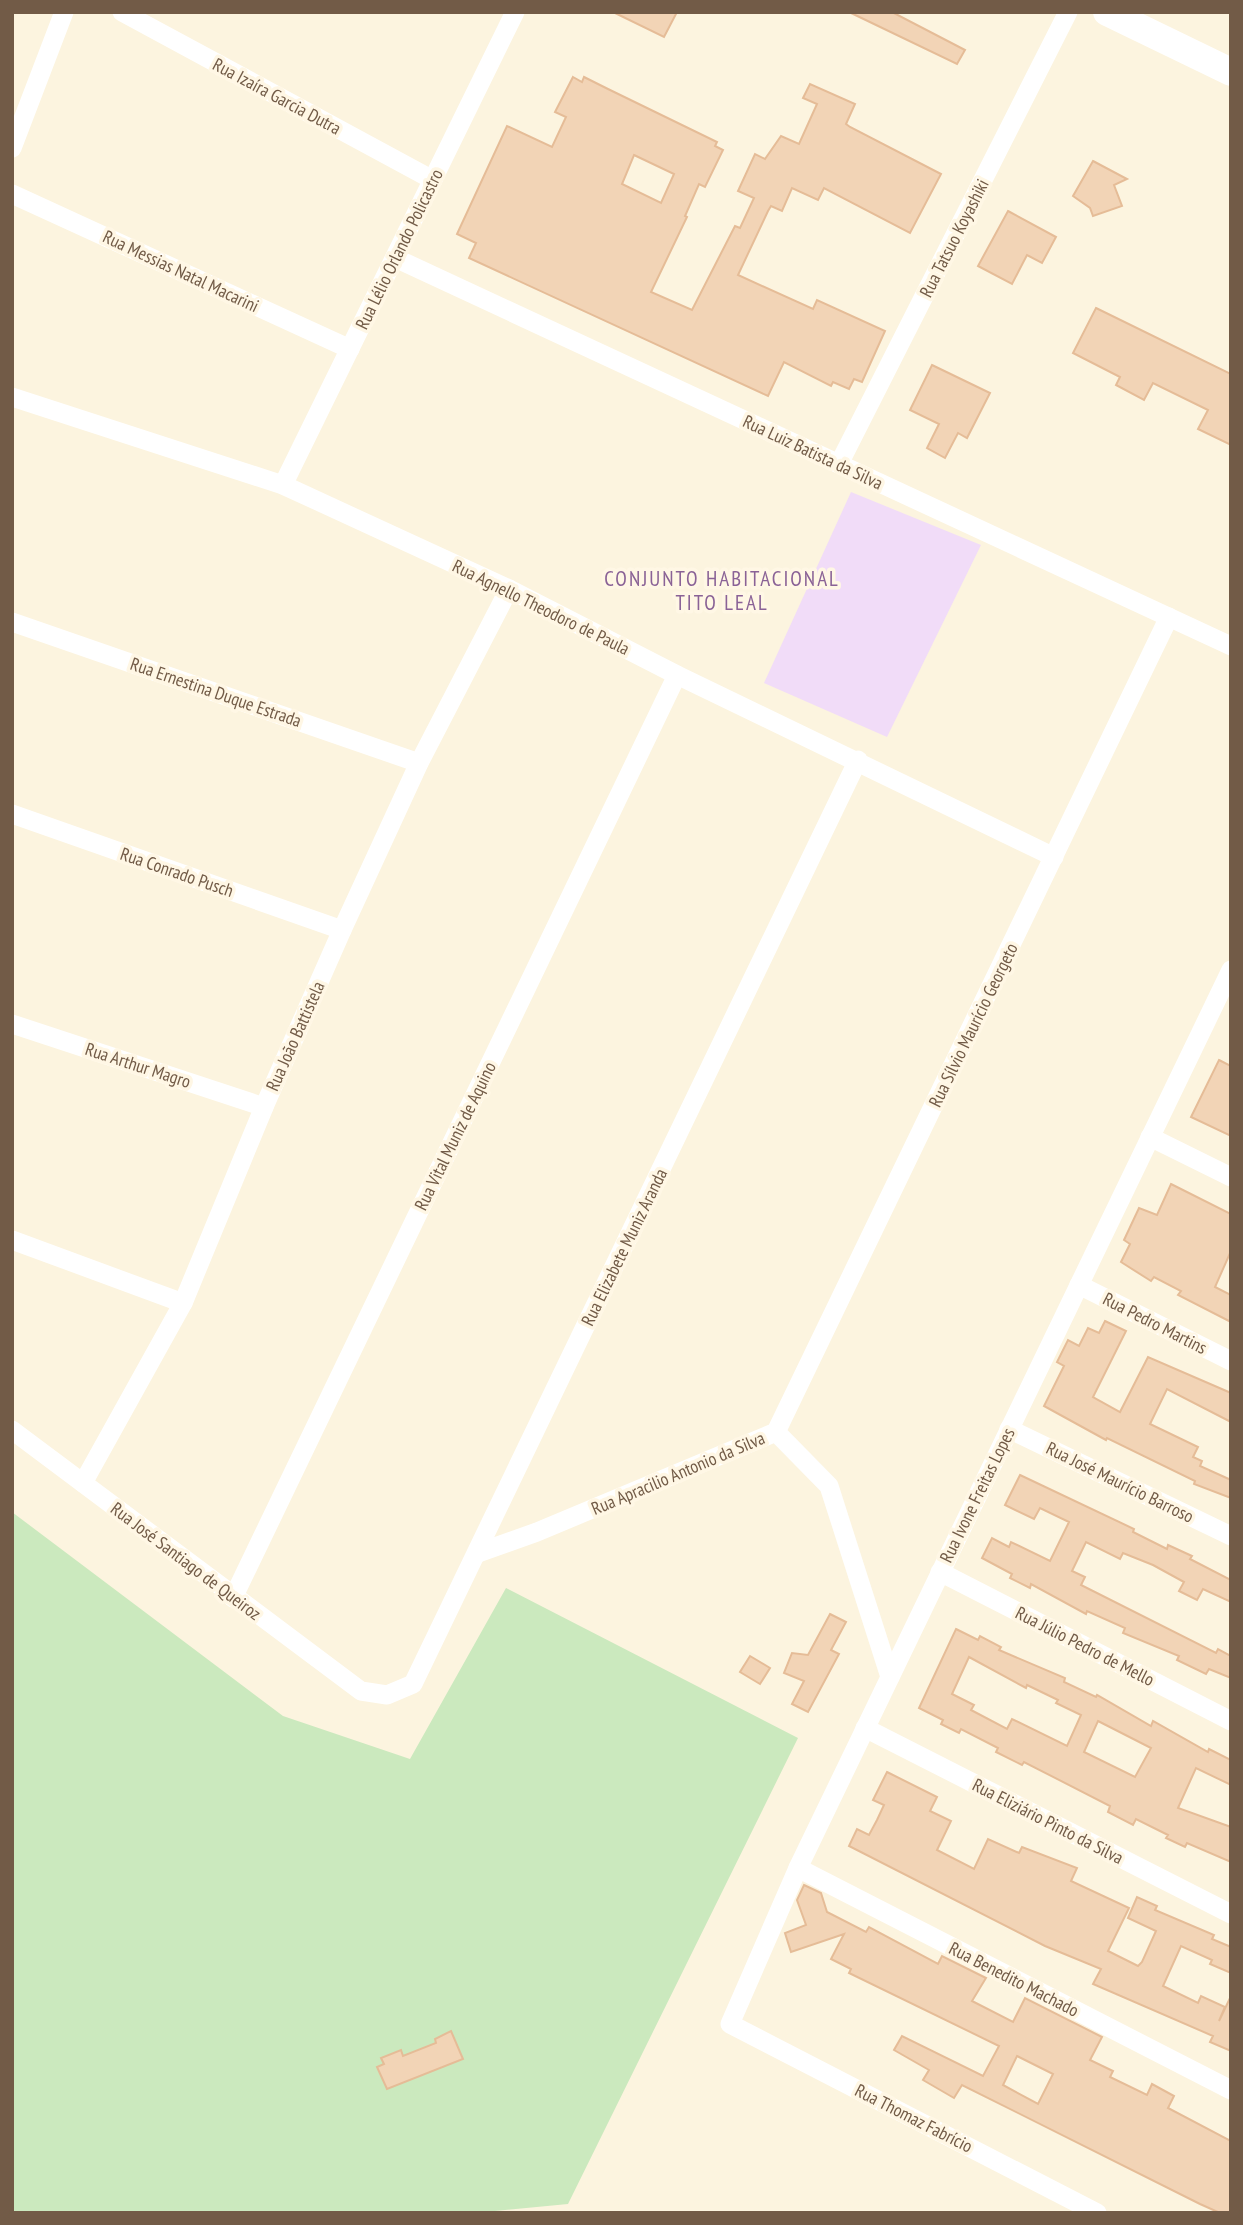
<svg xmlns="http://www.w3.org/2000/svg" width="1243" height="2225" font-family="'PT Sans Narrow',sans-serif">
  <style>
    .education { fill: #f1dcf8 }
    .green { fill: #cbe9be }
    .building { fill: #f2d4b6; stroke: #e5bc97; stroke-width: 2; fill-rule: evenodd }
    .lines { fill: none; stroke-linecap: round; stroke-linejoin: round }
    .street { stroke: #fff; stroke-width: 19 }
    .secondary { stroke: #fff; stroke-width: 28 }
    .labels { text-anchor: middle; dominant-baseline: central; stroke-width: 7; stroke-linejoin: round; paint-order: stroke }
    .street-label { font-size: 18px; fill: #725b47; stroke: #fff7e5 }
    .quarter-label { font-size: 21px; letter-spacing: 2px; fill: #8a6296; stroke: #fff7e5 }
  </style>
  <rect width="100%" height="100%" fill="#fcf4df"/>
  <path class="education" d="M851,492L981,545L887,737L764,683Z"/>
  <path class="green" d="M12,1512L283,1716L410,1759L506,1588L798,1738L568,2204L475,2213H12Z"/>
  <g class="building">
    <path d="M613,12H677L664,37Z"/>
    <path d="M849,12H892L965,50L957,64Z"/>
    <path d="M573,77L582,82L584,77L608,89L717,142L715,146L723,150L705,187L699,184L685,216L687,217L651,292L692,310L735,226L740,228L754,198L738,191L755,154L765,159L781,136L799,144L817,104L803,98L810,84L855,104L846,124L850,127L941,174L910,233L824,188L818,200L792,188L782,211L771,206L768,211L738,275L813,309L817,300L885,331L862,382L854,379L849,389L833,382L831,386L784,362L768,396L469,258L476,243L457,234L507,126L552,147L566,117L555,112ZM634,155L674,174L661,203L622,184Z"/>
    <path d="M1093,161L1127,179L1114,185L1122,206L1093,216L1090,208L1073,196Z"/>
    <path d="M1008,211L1056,237L1042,263L1027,255L1012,284L978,266Z"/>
    <path d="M1096,308L1231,374V445L1198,429L1208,410L1153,383L1144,400L1116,385L1120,377L1073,353Z"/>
    <path d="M932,365L990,393L967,438L958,433L945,458L927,448L939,424L910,410Z"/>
    <path d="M1219,1060L1231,1066V1136L1191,1117Z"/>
    <path d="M1171,1184L1231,1214V1251L1215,1287L1231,1295V1322L1178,1295L1181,1291L1154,1277L1151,1281L1121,1262L1130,1244L1124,1240L1139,1208L1157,1215Z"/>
    <path d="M1105,1321L1126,1331L1093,1397L1120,1412L1148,1357L1231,1393V1422L1167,1389L1150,1424L1198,1447L1193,1457L1202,1461L1200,1466L1231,1480V1498L1194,1484L1195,1481L1107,1438L1106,1440L1044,1406L1064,1366L1057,1362L1068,1340L1079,1346L1088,1328L1099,1333Z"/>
    <path d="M1020,1475L1134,1529L1133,1532L1167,1549L1168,1545L1192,1556L1190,1559L1231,1580V1602L1203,1589L1197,1600L1179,1591L1184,1582L1153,1565L1123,1553L1120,1559L1086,1542L1072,1571L1085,1577L1081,1585L1216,1653L1218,1649L1231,1656V1678L1209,1669L1206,1674L1177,1660L1179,1656L1123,1633L1125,1628L1087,1611L1086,1614L1031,1584L1030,1588L1010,1578L1012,1574L982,1558L992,1538L1009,1547L1011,1542L1050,1561L1069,1522L1040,1508L1034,1519L1005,1505Z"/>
    <path d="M830,1614L846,1622L831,1650L839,1654L808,1712L792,1704L804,1681L784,1673L792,1653L808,1655Z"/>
    <path d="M956,1629L978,1640L980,1636L1001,1647L999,1650L1065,1678L1064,1682L1096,1697L1097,1695L1151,1726L1153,1721L1208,1752L1209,1749L1231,1760V1785L1196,1768L1178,1808L1231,1827V1862L1187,1843L1185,1847L1166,1838L1168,1835L1136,1819L1133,1825L1108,1812L1110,1806L1024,1762L1022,1765L996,1752L998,1748L961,1729L959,1733L941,1724L943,1720L919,1708ZM969,1657L1026,1688L1027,1685L1058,1700L1056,1703L1081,1715L1067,1746L1012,1719L1007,1729L971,1710L974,1705L952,1694ZM1098,1721L1151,1748L1135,1777L1084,1752Z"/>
    <path d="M750,1656L770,1668L760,1684L740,1672Z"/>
    <path d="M887,1772L937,1797L930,1811L951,1821L937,1850L974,1869L988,1839L1019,1853L1022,1847L1077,1868L1071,1881L1129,1908L1108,1951L1138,1966L1142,1962L1156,1931L1128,1918L1137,1897L1157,1906L1155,1910L1214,1935L1212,1939L1231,1947V1973L1210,1964L1212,1960L1181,1946L1163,1986L1198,2003L1201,1996L1225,2007L1219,2021L1231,1996V2051L1210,2042L1213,2036L1093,1984L1101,1969L1045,1946L849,1846L857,1829L869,1835L877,1820L884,1805L873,1800Z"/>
    <path d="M804,1885L821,1893L827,1912L866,1932L869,1927L938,1964L942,1956L986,1978L972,2001L1013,2022L1025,1998L1102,2037L1090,2060L1113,2071L1110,2077L1147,2095L1152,2084L1174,2096L1168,2108L1231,2141V2213H1220L1200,2204L962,2085L954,2098L923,2080L929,2070L894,2050L902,2036L983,2076L999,2046L849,1973L851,1969L831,1959L844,1934L791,1952L785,1933L806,1925L797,1900ZM1017,2056L1053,2074L1038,2104L1003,2085Z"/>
    <path d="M451,2031L463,2059L387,2089L377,2067L384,2064L381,2058L401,2050L403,2056L436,2043L435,2039Z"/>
  </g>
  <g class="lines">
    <g class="street">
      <path d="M122,12L433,180"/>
      <path d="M12,148L64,12"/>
      <path d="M12,194L350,349"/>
      <path d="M395,258L1231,646"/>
      <path d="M12,397L283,485L509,589L677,675L1054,857"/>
      <path d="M839,464L1068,12"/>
      <path d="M283,485L515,12"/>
      <path d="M12,622L419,763"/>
      <path d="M12,814L342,930"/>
      <path d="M12,1024L264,1107"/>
      <path d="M1150,1137L1231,1177"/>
      <path d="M12,1240L183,1303"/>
      <path d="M1079,1285L1231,1361"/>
      <path d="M1009,1429L1231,1536"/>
      <path d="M12,1430L361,1691L387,1695L413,1684L858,760"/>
      <path d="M776,1432L1169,617"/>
      <path d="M776,1432L829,1486L890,1677"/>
      <path d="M83,1483L183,1303L264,1107L342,930L419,763L509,589"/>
      <path d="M478,1553L537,1532L776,1432"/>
      <path d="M940,1572L1231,1721"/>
      <path d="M233,1598L677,675"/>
      <path d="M865,1728L1231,1914"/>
      <path d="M798,1868L1231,2090"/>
      <path d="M1097,2213L730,2024L798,1868L1231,970"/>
    </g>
    <path class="secondary" d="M1107,12L1231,72"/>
  </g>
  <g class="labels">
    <g class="street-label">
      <text transform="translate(277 96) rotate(28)">Rua Izaíra Garcia Dutra</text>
      <text transform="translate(954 238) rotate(-63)">Rua Tatsuo Koyashiki</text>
      <text transform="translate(399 249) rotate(-64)">Rua Lélio Orlando Policastro</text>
      <text transform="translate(181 271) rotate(25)">Rua Messias Natal Macarini</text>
      <text transform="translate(813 452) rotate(25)">Rua Luiz Batista da Silva</text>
      <text transform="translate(541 607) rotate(26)">Rua Agnello Theodoro de Paula</text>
      <text transform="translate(216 692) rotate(19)">Rua Ernestina Duque Estrada</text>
      <text transform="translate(177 872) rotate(19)">Rua Conrado Pusch</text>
      <text transform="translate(973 1025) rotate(-64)">Rua Sílvio Maurício Georgeto</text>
      <text transform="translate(295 1036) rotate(-66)">Rua João Battistela</text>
      <text transform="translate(138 1065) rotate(18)">Rua Arthur Magro</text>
      <text transform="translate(455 1136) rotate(-64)">Rua Vital Muniz de Aquino</text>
      <text transform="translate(624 1247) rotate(-64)">Rua Elizabete Muniz Aranda</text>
      <text transform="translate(1155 1323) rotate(27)">Rua Pedro Martins</text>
      <text transform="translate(678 1473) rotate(-23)">Rua Apracilio Antonio da Silva</text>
      <text transform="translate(1120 1482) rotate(26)">Rua José Maurício Barroso</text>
      <text transform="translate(977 1495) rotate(-64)">Rua Ivone Freitas Lopes</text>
      <text transform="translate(186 1561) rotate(37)">Rua José Santiago de Queiroz</text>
      <text transform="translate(1085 1646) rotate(27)">Rua Júlio Pedro de Mello</text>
      <text transform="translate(1048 1821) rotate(27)">Rua Eliziário Pinto da Silva</text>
      <text transform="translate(1014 1979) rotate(27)">Rua Benedito Machado</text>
      <text transform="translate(914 2118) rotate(27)">Rua Thomaz Fabrício</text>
    </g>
    <g class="quarter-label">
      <text x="722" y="578">CONJUNTO HABITACIONAL<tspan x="722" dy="24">TITO LEAL</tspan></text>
    </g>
  </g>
  <rect width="1243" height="2225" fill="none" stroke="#725b47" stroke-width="28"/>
</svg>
